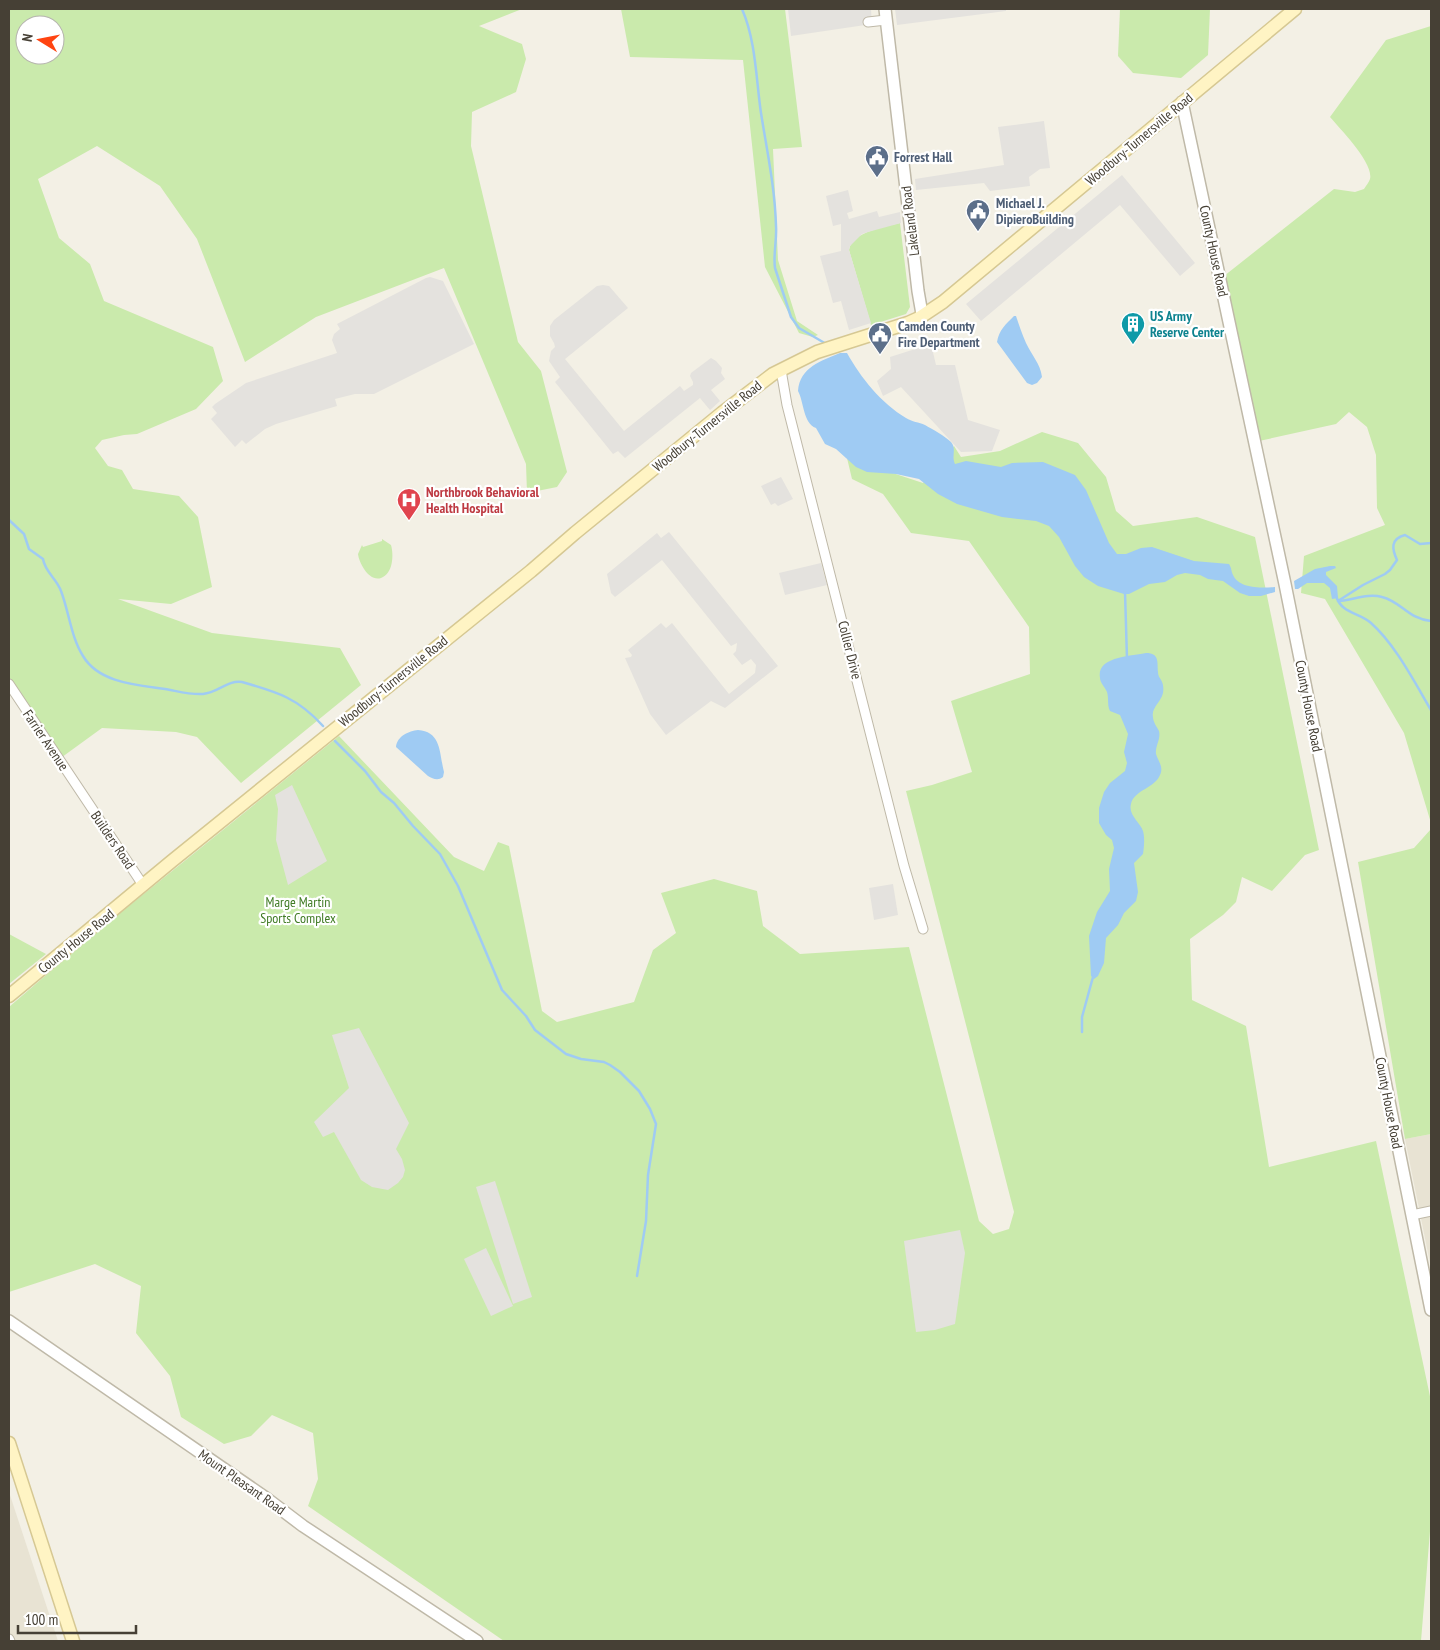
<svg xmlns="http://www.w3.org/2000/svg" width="1440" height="1650" font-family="'PT Sans Narrow',sans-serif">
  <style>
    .residential { fill: #e8e3d3 }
    .green { fill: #caeaac; fill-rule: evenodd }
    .parking { fill: #e4e2de }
    .water { fill: #9fcbf3 }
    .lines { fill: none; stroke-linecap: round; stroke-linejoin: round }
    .stream { stroke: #9fcbf3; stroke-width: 2.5 }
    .minor-casing { stroke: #bfb9a8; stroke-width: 11 }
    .tertiary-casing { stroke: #bfb9a8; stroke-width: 14 }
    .secondary-casing { stroke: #d6c893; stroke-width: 15 }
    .minor { stroke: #fff; stroke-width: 9 }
    .tertiary { stroke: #fff; stroke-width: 11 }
    .secondary { stroke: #fff4c4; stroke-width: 12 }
    .labels { text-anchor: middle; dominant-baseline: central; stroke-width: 4.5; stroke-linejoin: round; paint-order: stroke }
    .street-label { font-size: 14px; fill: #464035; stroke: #fff }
    .service-label { font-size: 14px; font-weight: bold; fill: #4e5e75; stroke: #fff; text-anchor: start }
    .culture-label { font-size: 14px; font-weight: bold; fill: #0d838f; stroke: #fff; text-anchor: start }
    .health-label { font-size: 14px; font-weight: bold; fill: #be3a42; stroke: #fff; text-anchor: start }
    .park-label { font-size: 14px; fill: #407b25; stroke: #fff }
  </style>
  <rect width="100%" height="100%" fill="#f3f0e5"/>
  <g class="residential">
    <path d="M1431,1134V1268L1405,1139Z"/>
    <path d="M9,1492L58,1641H9Z"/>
  </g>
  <g class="green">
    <path d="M9,9H522L479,26L522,44L526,59L516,92L472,112L471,146L518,342L541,371L567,472L557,487L527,493L526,464L444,268L316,317L245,362L197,239L160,186L97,146L38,179L59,238L90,264L104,301L213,347L223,381L196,409L137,434L124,435L102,440L95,448L108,466L122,470L133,489L179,496L198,517L212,587L171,604L118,599L212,633L340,648L361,685L241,783L197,737L176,732L102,728L58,760L9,685ZM25,25H55V55H25Z"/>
    <path d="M621,9H785L802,147L773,149L778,260L797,321L818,335L813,337L799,333L765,267L743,60L630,57Z"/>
    <path d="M1120,9H1210L1208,55L1181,78L1133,73L1118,56Z"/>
    <path d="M1431,26V823L1404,733L1325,599L1301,593L1304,556L1385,525L1377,508L1376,455L1367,427L1349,412L1336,424L1259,441L1224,276L1334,189L1355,192L1364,189C1366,186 1369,182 1370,179C1374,163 1340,129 1330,117L1386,40Z"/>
    <path d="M900,223L910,307L906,314L871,325L849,250C853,231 885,227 900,223Z"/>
    <path d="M1042,432L1078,443L1106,477L1116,511L1133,526L1197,517L1255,537L1319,850L1305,855L1272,891L1242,877L1236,902L1223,915L1190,939L1192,1000L1246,1026L1269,1167L1376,1141L1431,1401V1519L1421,1641H504L308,1506L318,1479L313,1433L272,1415L251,1436L224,1444L181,1417L170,1376L136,1333L141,1286L95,1264L9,1292V1007L88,939L339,736L454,857L484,871L498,842L509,846L542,1011L557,1022L634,1002L653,950L676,933L661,893L714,879L757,891L763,926L800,954L909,947L979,1221L993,1234L1009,1229L1014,1212L906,791L932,785L972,772L951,701L1030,674L1029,627L969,541L911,533L883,494L852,479L847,458L923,483L954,446L961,457L1000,451Z"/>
    <path d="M382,539L391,545C394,555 393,574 381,578C369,582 359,563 358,554L362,545L363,547L382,541Z"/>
    <path d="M1431,829V1134L1405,1139L1358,862L1414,848Z"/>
    <path d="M9,934L46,954L9,984Z"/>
  </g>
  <g class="parking">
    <path d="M788,9H871L872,24L791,36Z"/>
    <path d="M895,9H1006V11L897,25Z"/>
    <path d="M1044,121L1050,168L1040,169L1029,177L1030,186L990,191L984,183L916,190L915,179L1004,165L998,127Z"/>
    <path d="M1122,175L1195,263L1180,276L1120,205L981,321L966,304Z"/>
    <path d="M848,190L853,211L847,213L849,219L877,211L879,217L900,212L901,223L868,232L862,234L850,246L849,250L871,323L849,330L841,301L833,303L820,256L841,251V224L833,226L826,196Z"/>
    <path d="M430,277L443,281L474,344L374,394H355L335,399L337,406L276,424L265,429L246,444L242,440L235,447L211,419L217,413L212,407L215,404L246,383L337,353L332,340L334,334L340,329L337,324L426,278Z"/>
    <path d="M603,285L609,286L628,308L565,359L624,431L680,386L684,391L693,385V382L690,376L691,373L711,358L716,361L722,368L721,373L725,379L711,390L720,401L710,410L700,398L625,458L618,451L613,454L555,382L560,377L549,361L551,351L555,347L554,343L550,336V326L554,320L597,286Z"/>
    <path d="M931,344L936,365H955L968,420L1000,430L992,451L961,452L901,387L883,396L877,381L891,369L890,357Z"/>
    <path d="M781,477L793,499L778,506L775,503L771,505L761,486Z"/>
    <path d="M669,532L778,666L725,708L711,701L666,735L650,714L625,658L631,657L632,655L628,650L661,623L666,628L672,623L729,694L755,673L756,665L751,659L742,665L733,654L736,651L737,643L731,646L662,560L615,597L611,593L607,574L657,533L661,538Z"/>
    <path d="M821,563L827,585L785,595L779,573Z"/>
    <path d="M292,785L327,861L288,885L276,840L278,809L275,795Z"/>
    <path d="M893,884L898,915L874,920L869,888Z"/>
    <path d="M359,1028L409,1123L396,1149L402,1159L405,1170L403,1177L398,1183L388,1190L372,1187L361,1180L334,1132L323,1137L314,1122L349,1088L332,1035Z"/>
    <path d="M495,1181L532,1297L513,1304L476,1187Z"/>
    <path d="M960,1230L965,1253L955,1324L935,1330L916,1332L904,1241Z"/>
    <path d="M486,1248L513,1306L491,1316L464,1259Z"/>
  </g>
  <g class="water">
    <path d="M1014,316H1016C1019,325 1022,334 1026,343C1032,356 1040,363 1042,377L1037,383L1032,385L1027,383L997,342C999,330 1006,324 1014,316Z"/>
    <path d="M840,353H847C861,378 881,403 906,418C912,422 919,422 925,425C932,429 945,436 951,442C957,449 951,456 955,464L966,461L1001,467L1012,463L1043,462L1075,475L1086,490L1109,543L1117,554H1126L1141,548L1152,547L1194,561L1229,564C1232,569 1231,571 1233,575C1239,589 1263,588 1275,587V592L1261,596H1249L1240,593L1223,581L1208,579L1200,575L1185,573L1177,575L1165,582L1149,584L1129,594H1124L1098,586L1084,577L1075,566L1059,537L1049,526L1036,521L1002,517L957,504L938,494L919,479L896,474L867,472L856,467L836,449L825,444L816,428C803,423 804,402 798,391C800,367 821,361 840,353Z"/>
    <path d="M1330,566H1335L1336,568L1326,572V575L1337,586L1338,598L1332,599L1330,588L1324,583H1307L1298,589H1295L1294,581L1315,569Z"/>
    <path d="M1146,653C1160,653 1157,663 1158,672C1158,680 1165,679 1163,693C1161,702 1151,708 1153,717C1153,722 1157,727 1159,731C1161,739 1155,746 1156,754C1158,761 1164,767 1160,775C1155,788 1134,790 1131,804C1128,815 1140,822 1143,831C1145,838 1144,847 1143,854L1134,863L1138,892L1136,901L1124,913L1118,925L1106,938L1104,963L1098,976L1094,979L1091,976L1089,936L1097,912L1110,891L1109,869L1114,848L1112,840L1106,835L1099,823V808L1104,792L1110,783L1125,771L1127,763L1124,752L1128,734L1120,715L1110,711C1107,705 1109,699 1107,692C1105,687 1100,683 1100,678C1096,656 1133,656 1146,653Z"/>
    <path d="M418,730C442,732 439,753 444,772L443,777C438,781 433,779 428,776L396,747C397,736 409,731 418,730Z"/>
  </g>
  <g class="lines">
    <g class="stream">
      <path d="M742,9C756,41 756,79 761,113C767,151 775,188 776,226C777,241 773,254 775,268L791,317L799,328L828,345"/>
      <path d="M9,520L24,534L29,549L43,559C45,572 57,579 61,591C69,612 71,637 83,656C99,683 137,685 165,689C177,691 190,695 203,694C218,693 227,680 242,682C277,692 298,698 323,726"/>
      <path d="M1125,592L1127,659"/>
      <path d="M1336,596C1342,614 1358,612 1371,623C1395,644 1415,683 1431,710"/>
      <path d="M1338,601L1363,585L1385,574L1390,570L1397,560C1392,549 1390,539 1405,535L1420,544L1431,543"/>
      <path d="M1339,601C1353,600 1368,593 1382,597C1402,602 1408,619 1431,621"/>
      <path d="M335,741L365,771L381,792L394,803L413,826L440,854L458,886L502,990L526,1016L535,1030L566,1054L581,1059L604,1062L610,1065L620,1072L639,1091L650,1109L656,1124L648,1175L646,1221L637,1276"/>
      <path d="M1082,1032V1017L1093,977"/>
    </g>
    <g class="minor-casing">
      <g id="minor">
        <path d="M868,22L886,20"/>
        <path d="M781,370L787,405L904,866L923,929"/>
        <path d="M9,684L143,885"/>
        <path d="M1412,1215L1431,1211"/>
        <path d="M9,1639L10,1641"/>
      </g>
    </g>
    <g class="tertiary-casing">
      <g id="tertiary">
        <path d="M885,9L918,291L922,314"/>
        <path d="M1182,102L1285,584L1431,1310"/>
        <path d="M9,1321L266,1498L303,1526L477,1641"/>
      </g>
    </g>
    <g class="secondary-casing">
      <g id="secondary">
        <path d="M9,996L172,861L531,571L575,533L722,413L773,374L817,352L908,323L919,318L943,302L1295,9"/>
        <path d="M9,1443L73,1641"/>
      </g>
    </g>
    <use href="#minor" class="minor"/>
    <use href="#tertiary" class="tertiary"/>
    <use href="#secondary" class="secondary"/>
  </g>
  <defs>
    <g id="civic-pin" transform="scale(1.25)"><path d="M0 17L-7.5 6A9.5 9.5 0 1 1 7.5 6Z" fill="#5c6f8a" stroke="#fff"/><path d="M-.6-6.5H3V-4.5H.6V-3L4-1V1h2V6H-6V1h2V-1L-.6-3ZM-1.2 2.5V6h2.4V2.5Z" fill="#fff"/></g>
    <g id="building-pin" transform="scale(1.25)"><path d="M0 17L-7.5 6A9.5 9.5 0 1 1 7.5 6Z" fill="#0f9aa8" stroke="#fff"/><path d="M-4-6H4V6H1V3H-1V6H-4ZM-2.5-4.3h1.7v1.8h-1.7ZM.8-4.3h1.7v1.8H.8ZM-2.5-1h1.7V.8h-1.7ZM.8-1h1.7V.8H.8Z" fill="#fff"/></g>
    <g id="hospital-pin" transform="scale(1.25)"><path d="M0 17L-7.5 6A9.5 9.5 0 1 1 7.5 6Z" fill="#e0444e" stroke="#fff"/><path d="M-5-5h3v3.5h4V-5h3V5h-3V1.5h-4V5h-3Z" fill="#fff"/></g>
  </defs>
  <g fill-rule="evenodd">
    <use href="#civic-pin" x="877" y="157"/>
    <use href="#civic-pin" x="978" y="211"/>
    <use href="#building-pin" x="1133" y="324"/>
    <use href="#civic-pin" x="880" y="334"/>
    <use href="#hospital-pin" x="409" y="500"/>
  </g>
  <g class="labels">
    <g class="street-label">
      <text transform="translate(1139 139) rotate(-40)">Woodbury-Turnersville Road</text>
      <text transform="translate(910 221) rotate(-97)">Lakeland Road</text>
      <text transform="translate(1214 251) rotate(78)">County House Road</text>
      <text transform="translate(707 426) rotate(-39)">Woodbury-Turnersville Road</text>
      <text transform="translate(850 650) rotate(76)">Collier Drive</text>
      <text transform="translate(393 681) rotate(-39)">Woodbury-Turnersville Road</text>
      <text transform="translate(1309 706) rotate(79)">County House Road</text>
      <text transform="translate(46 740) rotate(56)">Farrier Avenue</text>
      <text transform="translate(113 840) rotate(56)">Builders Road</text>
      <text transform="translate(76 941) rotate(-39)">County House Road</text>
      <text transform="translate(1389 1103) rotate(79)">County House Road</text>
      <text transform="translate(242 1482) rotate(35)">Mount Pleasant Road</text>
    </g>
    <g class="service-label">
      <text x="894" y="157">Forrest Hall</text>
      <text x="996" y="203">Michael J.<tspan x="996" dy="16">DipieroBuilding</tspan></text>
      <text x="898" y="326">Camden County<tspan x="898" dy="16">Fire Department</tspan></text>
    </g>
    <g class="culture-label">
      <text x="1150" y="316">US Army<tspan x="1150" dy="16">Reserve Center</tspan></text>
    </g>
    <g class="health-label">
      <text x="426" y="492">Northbrook Behavioral<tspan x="426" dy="16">Health Hospital</tspan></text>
    </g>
    <g class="park-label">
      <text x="298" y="902">Marge Martin<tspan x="298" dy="16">Sports Complex</tspan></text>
    </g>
  </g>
  <rect width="1440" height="1650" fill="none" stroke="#464035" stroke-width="20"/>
  <g transform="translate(40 40) rotate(280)"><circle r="24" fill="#ffffff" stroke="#b5b3ae"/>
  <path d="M0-4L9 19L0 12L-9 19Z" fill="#ff4411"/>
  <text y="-8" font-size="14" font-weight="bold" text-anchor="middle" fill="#464035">N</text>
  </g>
  <path d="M18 1625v8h118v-8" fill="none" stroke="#464035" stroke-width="2.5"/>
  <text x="25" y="1625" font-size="15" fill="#464035" stroke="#ffffff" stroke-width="4" paint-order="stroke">100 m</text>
</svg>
